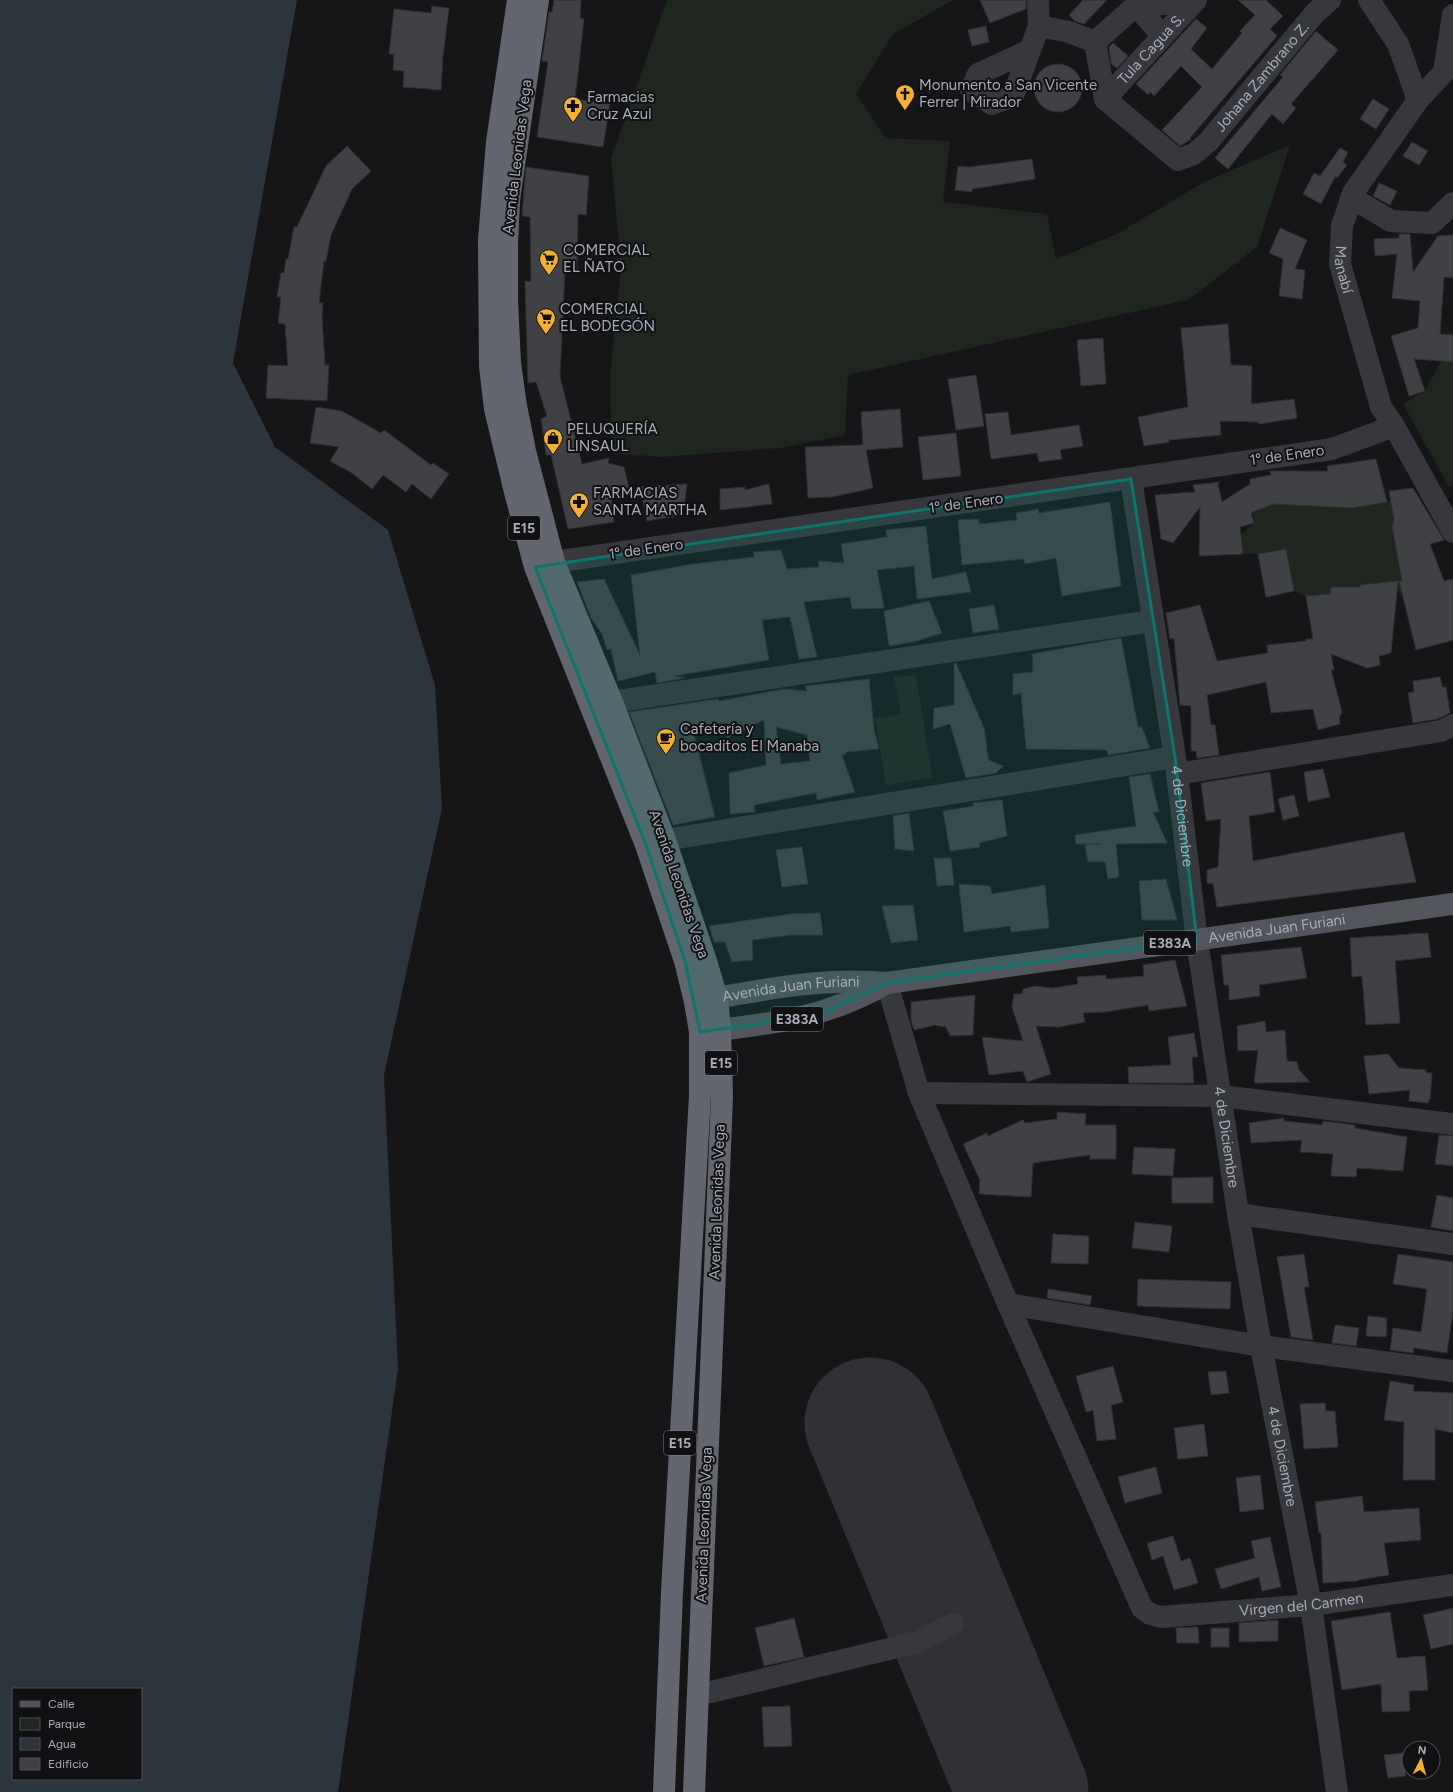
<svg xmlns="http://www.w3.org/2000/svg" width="1453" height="1792" font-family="Figtree,sans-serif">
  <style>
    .green { fill: #1e261f }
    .water { fill: #2c353c; fill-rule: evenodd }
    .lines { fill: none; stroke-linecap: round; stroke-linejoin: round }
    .runway { stroke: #303135; stroke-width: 131 }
    .building { fill: #404145; stroke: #303034; fill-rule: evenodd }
    .minor { stroke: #37383d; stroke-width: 22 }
    .major { stroke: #53555c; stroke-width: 22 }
    .highway { stroke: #63666e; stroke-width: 22 }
    .marked { fill: #0f766e; fill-opacity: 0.2; stroke: #0f766e; stroke-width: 3; stroke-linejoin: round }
    .labels { text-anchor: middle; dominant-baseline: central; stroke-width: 4; stroke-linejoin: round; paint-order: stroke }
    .shield { fill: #111113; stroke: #7b7e86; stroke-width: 1 }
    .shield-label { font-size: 14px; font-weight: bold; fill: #a8adb8 }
    .street-label { font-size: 15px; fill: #a8adb8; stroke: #111113 }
    .poi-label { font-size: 15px; fill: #a8adb8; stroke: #111113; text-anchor: start }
  </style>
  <rect width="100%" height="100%" fill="#161618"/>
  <g class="green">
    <path d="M667,0H953L893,34L856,94L886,138L950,141L943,202L1047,214L1056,259L1117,234L1204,182L1290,145L1257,247L1188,300L848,375L845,435L780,448L662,457L612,453L610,376L621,267L611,158Z"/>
    <path d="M1441,361L1453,362V486L1449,487L1403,404L1425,391Z"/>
    <path d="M1332,497L1355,507L1392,501L1395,519L1392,526L1397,554L1408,596L1400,595L1395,582L1360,584V595L1348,587H1331L1330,594L1306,596L1294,591L1286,549L1258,554H1243L1241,534L1254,523L1253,513L1273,504L1327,507Z"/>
    <path d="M916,675L932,777L886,785L875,718L901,714L894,677Z"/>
  </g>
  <path class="water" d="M0,0H297L233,363L275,447L388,530L435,685L442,808L384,1075L398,1369L338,1792H0ZM13,1689H141V1779H13Z"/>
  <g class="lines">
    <path class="runway" d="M870,1423L1023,1792"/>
  </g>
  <g class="building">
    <path d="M554,0H581L580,18L584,19L575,99L610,104L603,147L537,137L548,62L542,61L549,12H552Z"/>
    <path d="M980,0H1026V9L990,23Z"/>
    <path d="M1083,0H1107L1084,24L1075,21L1069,15Z"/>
    <path d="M1238,0H1266L1283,16L1270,29L1277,36L1190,138L1191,139L1180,146L1162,130L1202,87L1181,66L1154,96L1150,92L1148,95L1136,84L1196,19L1207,28L1191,49L1212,69L1242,33L1240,31L1255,15Z"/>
    <path d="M432,6L449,8L443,56L441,90L403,87L404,71L393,70L394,54H389L394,9L431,13Z"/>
    <path d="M986,26L989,42L972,46L968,30Z"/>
    <path d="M1316,31L1338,50L1291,104L1296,108L1283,124L1272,114L1228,169L1215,158L1283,77L1280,75Z"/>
    <path d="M1113,43L1128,56L1117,68L1111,64L1109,47Z"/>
    <circle cx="1058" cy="88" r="24"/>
    <path d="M1373,99L1389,109L1376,129L1360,119Z"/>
    <path d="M1412,142L1428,151L1419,165L1403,156Z"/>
    <path d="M347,146L371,171L352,189L331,235L326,261H324L319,303H323L322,318L325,365H329L327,401L266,398L268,365L288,366L285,324L278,323L281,297H277L281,273H284L286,259H288L294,227H297L326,166Z"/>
    <path d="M1340,148L1348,152L1343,162L1347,165L1337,178L1335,177L1321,204L1303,194L1314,173L1320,176Z"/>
    <path d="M1032,159L1035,179L972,189V192L955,190L958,166L970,167Z"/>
    <path d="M526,167L589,176L586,215L578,214L577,270L565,269L560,377L582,464L609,458L608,463L624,467L630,493L611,495L614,522L568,529L551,455H546L541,419L547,416L536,382L528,383L525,281L531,282L530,217L522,216Z"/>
    <path d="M1379,183L1397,191L1390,205L1373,196Z"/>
    <path d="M1280,228L1307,240L1295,269L1305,270L1302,299L1279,296L1283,259L1269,253Z"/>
    <path d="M1399,234H1410L1413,272L1438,236L1453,235V278L1444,277L1440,334L1453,335V362L1414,359L1425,391L1409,396L1391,336L1418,328L1420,301L1392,298L1397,254L1375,256L1374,239L1399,238Z"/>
    <path d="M1228,324L1231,365L1252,366L1251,404L1294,399L1297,418L1259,424L1258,422L1220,421L1221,435L1169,440V442L1144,446L1138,417L1188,407L1181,328Z"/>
    <path d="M1103,338L1106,384L1081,386L1077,340Z"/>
    <path d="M976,375L984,426L956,430L948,379Z"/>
    <path d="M316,407L342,411L381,433L384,430L431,465L433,463L449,474L431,499L412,484L406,492L383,475L372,489L352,473L330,461L339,447L310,443Z"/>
    <path d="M900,409L903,447L866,450L873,488L832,497L808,498L805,447L863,445L861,412Z"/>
    <path d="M1008,412L1011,435L1079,425L1083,446L1060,450L1062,459L1039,462L1037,453L991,459L985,414Z"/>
    <path d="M956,433L961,476L923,480L918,437Z"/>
    <path d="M1376,459L1387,502L1352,508L1273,504L1251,513L1254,523L1240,527L1243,554L1199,556L1200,507L1173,543L1161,539L1155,495L1195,492L1193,485L1220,482L1218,484L1222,502L1250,484V479L1271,475L1270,471H1328L1327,466Z"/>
    <path d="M687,484L683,515L647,521L640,487Z"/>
    <path d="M769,484L772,504L720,510V489L745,487V490Z"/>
    <path d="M1413,488L1444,540L1430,544L1444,581L1453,579V640L1416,650L1399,581H1402L1392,526L1394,520L1389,491Z"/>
    <path d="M1110,502L1121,586L1062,596L1056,558L1025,564L1024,559L962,565L958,520L979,519V524L1017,520L1016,513L1038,509L1039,513Z"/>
    <path d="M926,526L932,579L966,572L971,592L917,599L914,566L877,570L884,608L852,609L850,597L804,602L817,657L799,659L790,617L762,620L769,660L674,676L685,678L657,683L655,672L618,681L611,649L607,650L602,634L591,618L577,582L604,579L640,655L631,575L693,564L754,557L753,552L781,550L787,569L819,567L818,561L844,563L841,544L887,537L886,530Z"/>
    <path d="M1286,549L1294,591L1266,597L1258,554Z"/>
    <path d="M1398,581L1391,653L1379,656L1380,665L1367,668L1331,654L1334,670H1331L1342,712L1339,718L1340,724L1318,730L1313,709L1271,713L1266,682L1207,695L1211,725H1215L1219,755L1197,758L1196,751H1191V706L1180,705L1174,638L1170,639L1166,613L1200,605L1217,661L1268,653L1267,645L1306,641V639H1313L1306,596L1330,594L1331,587H1360V585Z"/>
    <path d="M929,601L942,633L913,642L889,646L884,611Z"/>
    <path d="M994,605L999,629L973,633L969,609Z"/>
    <path d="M1121,638L1138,727H1142L1150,748L1108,755L1107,750L1026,749L1021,693L1013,695V674L1033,672L1032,654Z"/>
    <path d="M954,663H956L984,728L987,748H986L989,760L1003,766L996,773L966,778L950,724L933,729L934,708L954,705Z"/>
    <path d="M1440,677L1442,687H1446L1450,713L1437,719L1413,723L1408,693L1414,692L1413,681Z"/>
    <path d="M869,679L874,730L879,749L846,752V754L842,755L855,792L817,800L816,793L754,805L755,812L730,814L729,773L766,765L764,720L727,738V723L692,726L715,817L673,825L629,712L718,699L719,701L784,689L807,691L805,686ZM776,727L807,735L810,761L781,764Z"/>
    <path d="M1323,769L1330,797L1308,802L1304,772Z"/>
    <path d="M1270,772L1275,812L1249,816L1253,861L1404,832L1416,882L1217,907L1213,884L1207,883V870L1218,867L1221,819L1206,821L1201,783Z"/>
    <path d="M1150,774L1159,812H1153L1167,843L1116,844L1119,877L1108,879L1105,862H1088L1085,845L1101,844H1076L1075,835L1136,826L1129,777Z"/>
    <path d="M1294,795L1299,816L1283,820L1278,799Z"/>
    <path d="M1002,800L1007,836L979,843L980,847L950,851L943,811L974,806L973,803Z"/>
    <path d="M909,813L914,851L895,849L893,816Z"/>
    <path d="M802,847L808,884L782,887L776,850Z"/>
    <path d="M934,858H951L954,885L937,886Z"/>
    <path d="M1166,879L1177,920H1142L1139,881Z"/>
    <path d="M959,884L990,886L992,894L1045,885L1049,928L1011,932L1010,926L964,932Z"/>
    <path d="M913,905L918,940L891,943L882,906Z"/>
    <path d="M820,913L823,935H791L752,940L753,960L732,962L725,942H714L709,926L790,914Z"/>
    <path d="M1428,933L1431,957L1395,961L1400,1023L1366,1025L1362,976L1352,977L1350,938Z"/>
    <path d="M1301,947L1307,978L1259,985L1260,996L1229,1000V985H1224L1221,955Z"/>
    <path d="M1175,960L1187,1006L1149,1011L1148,1005L1105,1012L1083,1013L1085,1022L1059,1027L1036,1026L1051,1074L1027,1082L1023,1071L989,1075L982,1037L1023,1041L1012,1007L1014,994H1022L1023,989L1035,986L1053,988L1078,984L1077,977L1106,975V979L1144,976L1143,965Z"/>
    <path d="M975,995L973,1035L950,1036L946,1027L935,1025L914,1030L911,1020V1002Z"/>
    <path d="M1265,1021L1266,1032L1285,1030L1287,1061L1297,1062L1299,1070L1310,1082L1254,1083L1258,1050L1238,1051L1237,1026Z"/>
    <path d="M1194,1033L1198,1057H1192L1194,1083H1129L1128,1067L1171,1065L1168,1037Z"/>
    <path d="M1388,1054L1399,1068L1426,1070V1073H1432L1430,1100H1428V1103L1409,1101L1410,1090L1369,1094L1364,1056Z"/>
    <path d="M1057,1112L1086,1114L1085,1125H1116V1159H1090V1155L1033,1163L1031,1197L979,1194L980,1180L963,1144L987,1133L988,1136L1023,1120L1025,1123L1057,1119Z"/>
    <path d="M1284,1118V1121L1322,1125L1323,1121L1355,1125V1128L1407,1137L1403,1171L1357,1168L1356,1177L1331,1176L1333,1154L1300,1152L1302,1140L1251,1143L1249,1123Z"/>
    <path d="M1439,1135L1453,1136V1166L1435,1164Z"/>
    <path d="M1134,1147L1175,1149L1173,1176L1132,1174Z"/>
    <path d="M1213,1177V1203H1172V1178Z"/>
    <path d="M1437,1195L1453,1198V1231L1431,1227Z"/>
    <path d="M1135,1222L1172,1226L1169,1252L1132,1248Z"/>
    <path d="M1053,1234L1089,1236L1088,1264L1051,1263Z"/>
    <path d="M1304,1254L1309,1287H1304L1313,1340L1291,1337L1277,1257Z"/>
    <path d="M1398,1254L1453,1262V1311L1447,1353L1414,1348L1413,1353L1390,1350L1393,1328L1421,1332L1427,1289L1393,1284Z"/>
    <path d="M1138,1279L1231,1282L1230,1309L1137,1306Z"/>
    <path d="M1048,1289L1092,1296L1090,1305L1047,1298Z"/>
    <path d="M1368,1316L1387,1318L1386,1337L1366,1336Z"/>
    <path d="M1335,1325L1359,1328L1356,1346L1332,1343Z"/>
    <path d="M1113,1366L1123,1402L1111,1405L1116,1439L1097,1441L1093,1410L1086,1412L1076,1376Z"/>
    <path d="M1226,1371L1229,1393L1211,1395L1208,1372Z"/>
    <path d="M1390,1381L1414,1385L1413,1391L1453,1393V1433L1435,1429V1480H1403L1404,1422L1384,1420Z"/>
    <path d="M1325,1403L1326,1411H1335L1338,1447L1304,1449L1300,1404Z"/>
    <path d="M1204,1424L1208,1456L1178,1459L1174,1428Z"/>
    <path d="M1156,1467L1162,1493L1125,1503L1118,1477Z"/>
    <path d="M1260,1475L1264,1509L1240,1512L1236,1478Z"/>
    <path d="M1362,1496L1364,1512L1419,1508L1421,1540L1384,1543L1389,1575L1358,1580V1581L1323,1583L1321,1533H1319L1315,1502Z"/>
    <path d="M1173,1536L1181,1561L1190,1558L1198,1583L1174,1590L1163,1556L1152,1560L1147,1543Z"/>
    <path d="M1270,1537L1281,1587L1262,1591L1259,1577L1221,1589L1215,1569L1255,1558L1251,1541Z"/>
    <path d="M1453,1608V1644L1431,1649L1423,1615Z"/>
    <path d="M1390,1612L1397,1658L1425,1656L1428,1690L1409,1691L1410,1711L1382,1712L1381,1684L1342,1690L1331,1621Z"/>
    <path d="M794,1618L804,1657L764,1666L755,1628Z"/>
    <path d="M1278,1620V1641L1239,1642V1623Z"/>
    <path d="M1198,1627L1199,1643H1177L1176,1628Z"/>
    <rect x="1211" y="1628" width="18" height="19"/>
    <path d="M790,1706L792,1746L764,1747L762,1707Z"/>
    <path d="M1403,1753L1406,1776L1388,1778L1384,1755Z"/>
  </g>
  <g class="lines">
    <g class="minor">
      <path d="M1369,0L1398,44L1418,100"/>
      <path d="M1136,6L1194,2"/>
      <path d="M1136,6L1163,36"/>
      <path id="s1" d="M1453,15L1444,72L1418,100L1353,193L1342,226L1340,264L1381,407L1394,426L1453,532"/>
      <path d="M1039,26L1069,32L1095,42"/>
      <path id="s2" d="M1095,42L1105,99L1178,160L1194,154L1208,142L1315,13L1330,0"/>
      <path d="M1095,42L1142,0"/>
      <path d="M1030,50L978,74L971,90L992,104L1013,96L1039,26L1038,0"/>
      <path id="s3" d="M1105,99L1196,0"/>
      <path d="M1352,198L1391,221L1432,223L1453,203"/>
      <path id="s4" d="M1131,479L1175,757L1197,940L1238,1214L1261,1346L1311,1605L1337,1792"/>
      <path d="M536,567L554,562L1332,449L1394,426"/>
      <path d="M612,702L1152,621"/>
      <path d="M1177,774L1441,731L1453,725"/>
      <path d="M665,840L1175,757"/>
      <path id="s5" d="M887,983L919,1093L1008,1304L1142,1608L1150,1614L1161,1617L1311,1605L1453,1585"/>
      <path d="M919,1093L1221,1096L1453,1124"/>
      <path d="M1238,1214L1453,1244"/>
      <path d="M1008,1304L1261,1346L1453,1371"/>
      <path d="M698,1692H711L918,1642L953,1624"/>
    </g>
    <g class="major">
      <path id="s6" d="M699,1001C761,990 824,977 887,983L1453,904"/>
      <path d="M701,1032C771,1024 825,1019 887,983"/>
    </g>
    <g class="highway">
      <path d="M518,0L497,142L489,240L490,366L495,409L515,492L535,567L646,845L685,961L695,1002L700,1032V1095L672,1592L664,1792"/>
      <path d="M538,0L509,200L507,244V301L510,363L516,406L525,451L554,562L612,702L665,840L705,958L717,998L720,1030L722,1096L694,1792"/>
    </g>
  </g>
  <path class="marked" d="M1131,479L1175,757L1197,940L887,983L826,1012L796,1019L700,1032L685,961L646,845L535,567Z"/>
  <defs>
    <g id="church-pin" transform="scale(1)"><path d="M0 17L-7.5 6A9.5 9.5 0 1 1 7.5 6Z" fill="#f2b134" stroke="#111113"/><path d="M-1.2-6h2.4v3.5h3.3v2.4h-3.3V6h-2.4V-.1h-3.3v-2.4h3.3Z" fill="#111"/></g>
    <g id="pharmacy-pin" transform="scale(1)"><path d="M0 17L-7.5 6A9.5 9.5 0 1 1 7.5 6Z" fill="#f2b134" stroke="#111113"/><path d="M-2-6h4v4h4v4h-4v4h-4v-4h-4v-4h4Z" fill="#111"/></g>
    <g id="supermarket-pin" transform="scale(1)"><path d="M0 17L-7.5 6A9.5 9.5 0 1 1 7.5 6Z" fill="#f2b134" stroke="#111113"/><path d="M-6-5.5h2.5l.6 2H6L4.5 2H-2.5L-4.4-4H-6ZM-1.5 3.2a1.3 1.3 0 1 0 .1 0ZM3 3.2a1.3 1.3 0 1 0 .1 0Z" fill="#111"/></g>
    <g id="shop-pin" transform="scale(1)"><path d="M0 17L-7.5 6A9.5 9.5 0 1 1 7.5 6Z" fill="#f2b134" stroke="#111113"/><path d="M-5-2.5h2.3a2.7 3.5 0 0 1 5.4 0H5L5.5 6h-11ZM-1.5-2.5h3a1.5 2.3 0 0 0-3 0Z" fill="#111"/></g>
    <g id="cafe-pin" transform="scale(1)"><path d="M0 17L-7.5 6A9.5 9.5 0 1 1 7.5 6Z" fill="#f2b134" stroke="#111113"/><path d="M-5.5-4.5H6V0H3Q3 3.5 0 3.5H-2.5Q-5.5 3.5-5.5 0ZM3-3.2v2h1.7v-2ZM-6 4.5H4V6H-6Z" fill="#111"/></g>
  </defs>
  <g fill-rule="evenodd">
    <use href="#church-pin" x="905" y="94"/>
    <use href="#pharmacy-pin" x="573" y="106"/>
    <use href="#supermarket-pin" x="549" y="259"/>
    <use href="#supermarket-pin" x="546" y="318"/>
    <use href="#shop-pin" x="553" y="438"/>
    <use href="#pharmacy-pin" x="579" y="502"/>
    <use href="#cafe-pin" x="666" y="738"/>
  </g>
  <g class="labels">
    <g class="shield">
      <rect x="508" y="516" width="32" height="24" rx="3"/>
      <rect x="1144" y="931" width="52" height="24" rx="3"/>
      <rect x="771" y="1007" width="52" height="24" rx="3"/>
      <rect x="705" y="1051" width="32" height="24" rx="3"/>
      <rect x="664" y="1431" width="32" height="24" rx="3"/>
    </g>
    <g class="shield-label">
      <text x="524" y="528">E15</text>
      <text x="1170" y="943">E383A</text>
      <text x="797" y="1019">E383A</text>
      <text x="721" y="1063">E15</text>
      <text x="680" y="1443">E15</text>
    </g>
    <g class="street-label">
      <text stroke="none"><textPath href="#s3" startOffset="68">Tula Cagua S.</textPath></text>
      <text stroke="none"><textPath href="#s2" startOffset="273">Johana Zambrano Z.</textPath></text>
      <text transform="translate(517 157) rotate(-83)">Avenida Leonidas Vega</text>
      <text stroke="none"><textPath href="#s1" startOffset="288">Manabí</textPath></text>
      <text transform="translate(1287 455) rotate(-8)">1º de Enero</text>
      <text transform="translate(966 503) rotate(-8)">1º de Enero</text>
      <text transform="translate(646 549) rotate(-8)">1º de Enero</text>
      <text stroke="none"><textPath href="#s4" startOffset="341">4 de Diciembre</textPath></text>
      <text transform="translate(679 884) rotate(71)">Avenida Leonidas Vega</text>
      <text stroke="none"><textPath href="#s6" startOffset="583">Avenida Juan Furiani</textPath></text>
      <text stroke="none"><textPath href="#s6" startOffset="93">Avenida Juan Furiani</textPath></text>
      <text stroke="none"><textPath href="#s4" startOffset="665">4 de Diciembre</textPath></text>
      <text transform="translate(717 1202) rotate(-88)">Avenida Leonidas Vega</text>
      <text stroke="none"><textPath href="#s4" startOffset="989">4 de Diciembre</textPath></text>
      <text transform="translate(704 1525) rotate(-88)">Avenida Leonidas Vega</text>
      <text stroke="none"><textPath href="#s5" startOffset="838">Virgen del Carmen</textPath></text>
    </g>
    <g class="poi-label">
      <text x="919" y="85">Monumento a San Vicente<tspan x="919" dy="17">Ferrer | Mirador</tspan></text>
      <text x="587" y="97">Farmacias<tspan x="587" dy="17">Cruz Azul</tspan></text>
      <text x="563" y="250">COMERCIAL<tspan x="563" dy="17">EL ÑATO</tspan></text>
      <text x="560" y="309">COMERCIAL<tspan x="560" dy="17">EL BODEGÓN</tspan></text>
      <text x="567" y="429">PELUQUERÍA<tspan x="567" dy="17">LINSAUL</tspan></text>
      <text x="593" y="493">FARMACIAS<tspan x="593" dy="17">SANTA MARTHA</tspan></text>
      <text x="680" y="729">Cafetería y<tspan x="680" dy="17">bocaditos El Manaba</tspan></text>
    </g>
  </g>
  <rect x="12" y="1688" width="130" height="92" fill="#111113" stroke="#4d4f55"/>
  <rect x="20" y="1701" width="20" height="6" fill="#53555c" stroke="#4d4f55"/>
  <text x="48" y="1708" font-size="12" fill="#a8adb8">Calle</text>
  <rect x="20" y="1718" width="20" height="12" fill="#1e261f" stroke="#4d4f55"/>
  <text x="48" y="1728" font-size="12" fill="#a8adb8">Parque</text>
  <rect x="20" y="1738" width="20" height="12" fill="#2c353c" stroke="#4d4f55"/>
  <text x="48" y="1748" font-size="12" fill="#a8adb8">Agua</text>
  <rect x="20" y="1758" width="20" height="12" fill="#404145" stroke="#4d4f55"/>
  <text x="48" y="1768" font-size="12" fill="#a8adb8">Edificio</text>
  <g transform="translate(1421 1760) rotate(6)"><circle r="19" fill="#111113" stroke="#4d4f55"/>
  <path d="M0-3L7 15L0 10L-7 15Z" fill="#f2b134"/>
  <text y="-6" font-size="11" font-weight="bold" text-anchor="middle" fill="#a8adb8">N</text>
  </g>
</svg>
